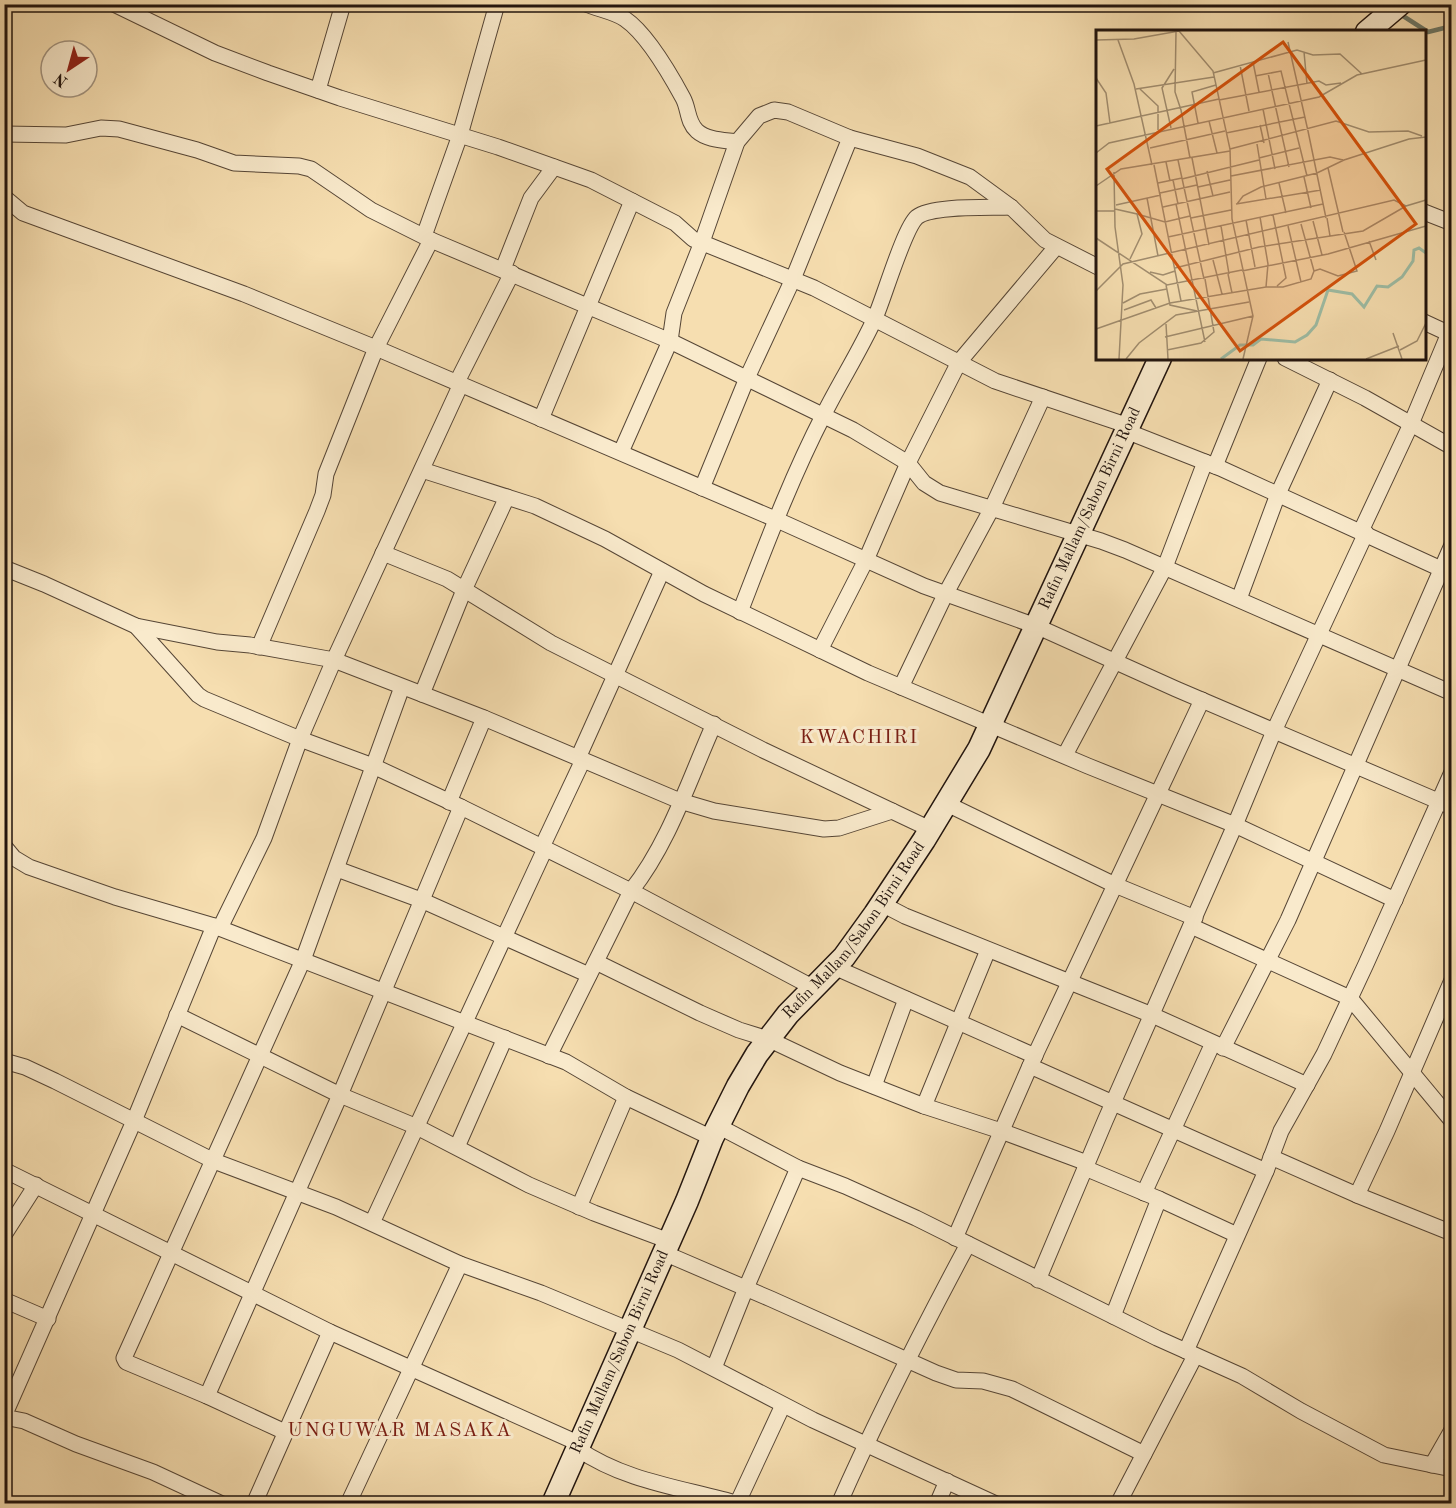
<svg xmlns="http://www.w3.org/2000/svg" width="1456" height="1508" font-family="'Old Standard TT',serif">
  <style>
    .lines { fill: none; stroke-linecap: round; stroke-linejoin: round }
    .stream { stroke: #6c7969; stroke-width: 4.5 }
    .street-casing { stroke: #564636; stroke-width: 17 }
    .secondary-casing { stroke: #21140e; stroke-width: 25 }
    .street { stroke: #f9eacc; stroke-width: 15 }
    .secondary { stroke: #f9eacc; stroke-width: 22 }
    .labels { text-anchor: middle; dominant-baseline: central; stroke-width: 6; stroke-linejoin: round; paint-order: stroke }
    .street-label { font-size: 16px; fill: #21140e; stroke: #f9eacc }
    .quarter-label { font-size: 20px; letter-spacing: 1.5px; fill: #7a1f14; stroke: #f9eacc }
    .inset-river { fill: none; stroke: #9ebda5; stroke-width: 3 }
    .inset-road { fill: none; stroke: #a18d6f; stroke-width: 1.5 }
    .view { fill: #d4520c; fill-opacity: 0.15; stroke: #d4520c; stroke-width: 3 }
    .inset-edge { fill: none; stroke: #21140e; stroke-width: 3 }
  </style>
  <rect width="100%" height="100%" fill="#f6deb0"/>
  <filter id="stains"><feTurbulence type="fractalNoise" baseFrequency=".00333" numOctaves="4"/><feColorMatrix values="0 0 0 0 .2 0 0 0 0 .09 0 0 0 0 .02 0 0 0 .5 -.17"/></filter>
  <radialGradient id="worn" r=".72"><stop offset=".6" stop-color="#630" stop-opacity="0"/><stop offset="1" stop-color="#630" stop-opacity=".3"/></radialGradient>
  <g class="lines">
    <path class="stream" d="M1400,14L1428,32L1452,26"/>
    <g class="street-casing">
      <g id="street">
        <path d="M114,4L215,53L268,73L340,98L498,147L591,180L675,223L693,239L814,288L995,381L1129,426"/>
        <path d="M586,4C598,9 615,12 625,19C647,34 670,74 683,98C689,109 687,122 697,131C707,140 724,140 737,142"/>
        <path d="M318,90L343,4"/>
        <path d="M4,134L66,135L101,128L119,129L197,150L234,163L299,166L311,169L371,210L431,240L670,341L853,430L908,463L924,483L940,493L1101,541L1125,550L1452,693"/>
        <path d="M4,197L23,213L244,294L376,348L775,519L924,586L1036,626L1176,689L1452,807"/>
        <path d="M1424,212L1452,223"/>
        <path d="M424,236L460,135L497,4"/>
        <path d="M503,269L531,198L554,167"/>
        <path d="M1424,322L1452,335"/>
        <path d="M1285,358L1365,398L1452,447"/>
        <path d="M457,382L512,273"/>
        <path d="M541,419L632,201"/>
        <path d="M1126,431L1220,468L1452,574"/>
        <path d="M621,452L670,341L674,313L702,242L737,142L759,116L774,110L788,112L850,138L917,156L970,177L1011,207L1045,240L1098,267"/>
        <path d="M1215,466L1259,358"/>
        <path d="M422,470L535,506L605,539L704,594L868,673L1088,766L1235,825L1395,900"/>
        <path d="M702,488L747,378L793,279L850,138"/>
        <path d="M1361,531L1411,424L1452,326"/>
        <path d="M383,553L447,579L551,643L763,750L930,829"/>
        <path d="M4,568L44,584L136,626L217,642L250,645L334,660L484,718L680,801L714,811L824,829L839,828L892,811"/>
        <path d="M1239,599L1278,494L1330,380"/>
        <path d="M740,612C766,545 791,478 824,414C840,382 860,351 875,318C884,298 904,228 917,217C932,205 990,208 1011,207"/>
        <path d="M136,626L198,695L204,699L300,739L373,766L461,807L631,891L814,988"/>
        <path d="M259,647L317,511L323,495L326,474L376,348L431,240"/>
        <path d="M820,650L866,560L908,463L959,362L1056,247"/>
        <path d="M901,687L945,595L992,508L1043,397"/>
        <path d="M422,694L464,590L507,497"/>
        <path d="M1065,755L1165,567L1205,462"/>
        <path d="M578,758L662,571"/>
        <path d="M449,802L484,718"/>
        <path d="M945,803L1115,885L1195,918"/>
        <path d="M4,846L14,858L29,867L115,897L214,926L566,1062L626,1097L712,1138"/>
        <path d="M542,847L583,760"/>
        <path d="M337,869L421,900L589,975"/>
        <path d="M882,904L905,916L1152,1015L1307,1085"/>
        <path d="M1191,926L1350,998L1452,1121"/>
        <path d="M220,928L264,838L300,739L334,660L461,384"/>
        <path d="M596,962L700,1013L739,1030L768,1039L840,1073L924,1106L1001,1131L1087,1163"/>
        <path d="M834,967L1035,1056"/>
        <path d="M177,1015L340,1095L417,1127L529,1185L594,1213L669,1241"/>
        <path d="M1223,1048L1288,920L1452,545"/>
        <path d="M549,1056L631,891C669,843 689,780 714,724"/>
        <path d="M4,1061L25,1067L55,1081L214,1161L336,1207L460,1264L541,1293L678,1350L813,1420L996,1504"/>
        <path d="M1030,1066L1266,1171"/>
        <path d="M874,1086L906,999"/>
        <path d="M924,1106L988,950"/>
        <path d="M718,1126L798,1168L845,1186L916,1218L1157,1338L1242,1376L1301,1411L1384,1455L1452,1469"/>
        <path d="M457,1147L505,1038"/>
        <path d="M1271,1157L1357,1195L1452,1233"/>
        <path d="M1085,1168L1159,1199L1237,1235"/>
        <path d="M4,1170L330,1332L580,1444"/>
        <path d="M1144,1193L1213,1043"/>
        <path d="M1357,1195L1387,1131L1452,980"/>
        <path d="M579,1207L626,1097"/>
        <path d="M372,1223L545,849"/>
        <path d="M4,1235L36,1185"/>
        <path d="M955,1238L1030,1066L1202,700"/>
        <path d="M664,1253L771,1299L936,1373L956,1380L983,1381L1012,1389L1144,1454"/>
        <path d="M1038,1280L1105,1121L1235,825L1274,731L1366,533"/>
        <path d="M4,1300L48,1319"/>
        <path d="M1113,1316L1159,1199"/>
        <path d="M1186,1351L1266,1171L1281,1131L1324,1054L1366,964L1452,772"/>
        <path d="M714,1368L746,1288L798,1168"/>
        <path d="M207,1396L340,1095L461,807"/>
        <path d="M4,1416L134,1121L214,926"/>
        <path d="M4,1417L24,1421L76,1444L153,1472L222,1504"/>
        <path d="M285,1432L207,1396L126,1362L124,1358L303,960L402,687"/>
        <path d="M578,1449C626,1482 684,1488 739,1504"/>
        <path d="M1432,1465L1452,1430"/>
        <path d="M254,1504L330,1332"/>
        <path d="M348,1504L460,1264"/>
        <path d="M737,1504L783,1405"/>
        <path d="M839,1504C878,1415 922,1330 968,1244"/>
        <path d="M937,1504L947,1481"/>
        <path d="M1118,1504L1195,1356"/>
      </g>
    </g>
    <g class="secondary-casing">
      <g id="secondary">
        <path d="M1367,32L1400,4"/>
        <path id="s1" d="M553,1504L687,1201L712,1138L738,1086L757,1054L788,1014L844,957L875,914L924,840L979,749L1160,358"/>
      </g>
    </g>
    <use href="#street" class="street"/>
    <use href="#secondary" class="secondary"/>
  </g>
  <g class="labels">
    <g class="street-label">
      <text stroke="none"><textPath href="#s1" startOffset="1138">Rafin Mallam/Sabon Birni Road</textPath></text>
      <text stroke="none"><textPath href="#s1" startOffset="652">Rafin Mallam/Sabon Birni Road</textPath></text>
      <text stroke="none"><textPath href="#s1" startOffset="166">Rafin Mallam/Sabon Birni Road</textPath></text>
    </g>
    <g class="quarter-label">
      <text x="859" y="738">KWACHIRI</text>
      <text x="400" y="1431">UNGUWAR MASAKA</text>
    </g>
  </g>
  <g transform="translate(1096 30)">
    <rect width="330" height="330" fill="#f6deb0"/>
    <path class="inset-river" d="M125,329L144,315H157L165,309L199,312L211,305L220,295L232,260L256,264L268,277L281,256L292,257L306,247L317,231L318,220L323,218L330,223"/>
    <path class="inset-road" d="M83,1L117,41L134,119L136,189L157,286L147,329M80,2L79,62L85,80M0,10L38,9L83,1M22,10L38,54L56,135M192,12L212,101M208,22L211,54M157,32L163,62M144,35L153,81M117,43L201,20L217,25L244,24L266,44M172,43L193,137M159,46L185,41L211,146M0,48L10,63L14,93M40,59L118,47M44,59L62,76V100M123,70L223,51L230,55L245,53M167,79L179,139M85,80L94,128M113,91L121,123M102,93L96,62L120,55M164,95L168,113M0,96L123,69M75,98L66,58L78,39M212,101L230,188M130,103L209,87M161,114L170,169M54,118L129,101M134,119L240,91L273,102L312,101L326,106M0,123L13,113L223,67L261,45L330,30M96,128L113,215M163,128L203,118M82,130L108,249M70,132L74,151M58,135L85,271M232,138L247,202M111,141L117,166M18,142L19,197L27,255L23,329M135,146L234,127L247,130M208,147L215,178M86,149L163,130M77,150L82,174M62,153L86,148M183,153L190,183M0,156L25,139L134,121M102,157L134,150M64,163L101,155M51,168L62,226M80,174L109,312M140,174L225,160M141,174L147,166L165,157L221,143L248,130L313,109L330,107M20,175L65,165M67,177L134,162M19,179L41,184L46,204L34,229M0,181H19M41,184L69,192L94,186M177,185L190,248L181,256M164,187L172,234L170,257M95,188L135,180M231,188L234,206M150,190L159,237M217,191L226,225M125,196L133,244M192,196L205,252M72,207L227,174M0,208L71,255L146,240M273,211L280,230M117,230L126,264M79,238L163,217L267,201L310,176L330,170M146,241L232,224L330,196M218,241L224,239L242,246L261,241L248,202M54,242L67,245L79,241M132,244L136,263M70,255L74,275L101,281M0,261L27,234L298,170L310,176M27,273L44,264L71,259M28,280L55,270L60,278M70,294L72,329M0,299L74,273L170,257H187L215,249L218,241L205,194M297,303L306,329M69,307L157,286M71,320L105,313L118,302L109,249M304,320L321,311L330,293M30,329L43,313L80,285L153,272M270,329L303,316"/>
    <path class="view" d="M187,12L320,194L144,321L11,139Z"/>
    <rect width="330" height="330" class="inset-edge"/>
  </g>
  <rect width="1456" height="1508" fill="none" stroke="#f6deb0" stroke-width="24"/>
  <rect x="6" y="6" width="1444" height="1496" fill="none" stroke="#21140e" stroke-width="3"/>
  <rect x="12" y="12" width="1432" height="1484" fill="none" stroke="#21140e" stroke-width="1.5"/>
  <g transform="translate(69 69) rotate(216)"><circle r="28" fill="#f9eacc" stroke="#a39480" stroke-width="1.5"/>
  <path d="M0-4.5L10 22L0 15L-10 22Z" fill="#8f2418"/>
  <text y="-9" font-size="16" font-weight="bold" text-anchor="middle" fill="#21140e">N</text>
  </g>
  <rect width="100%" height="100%" filter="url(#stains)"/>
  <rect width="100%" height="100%" fill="url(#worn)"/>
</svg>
